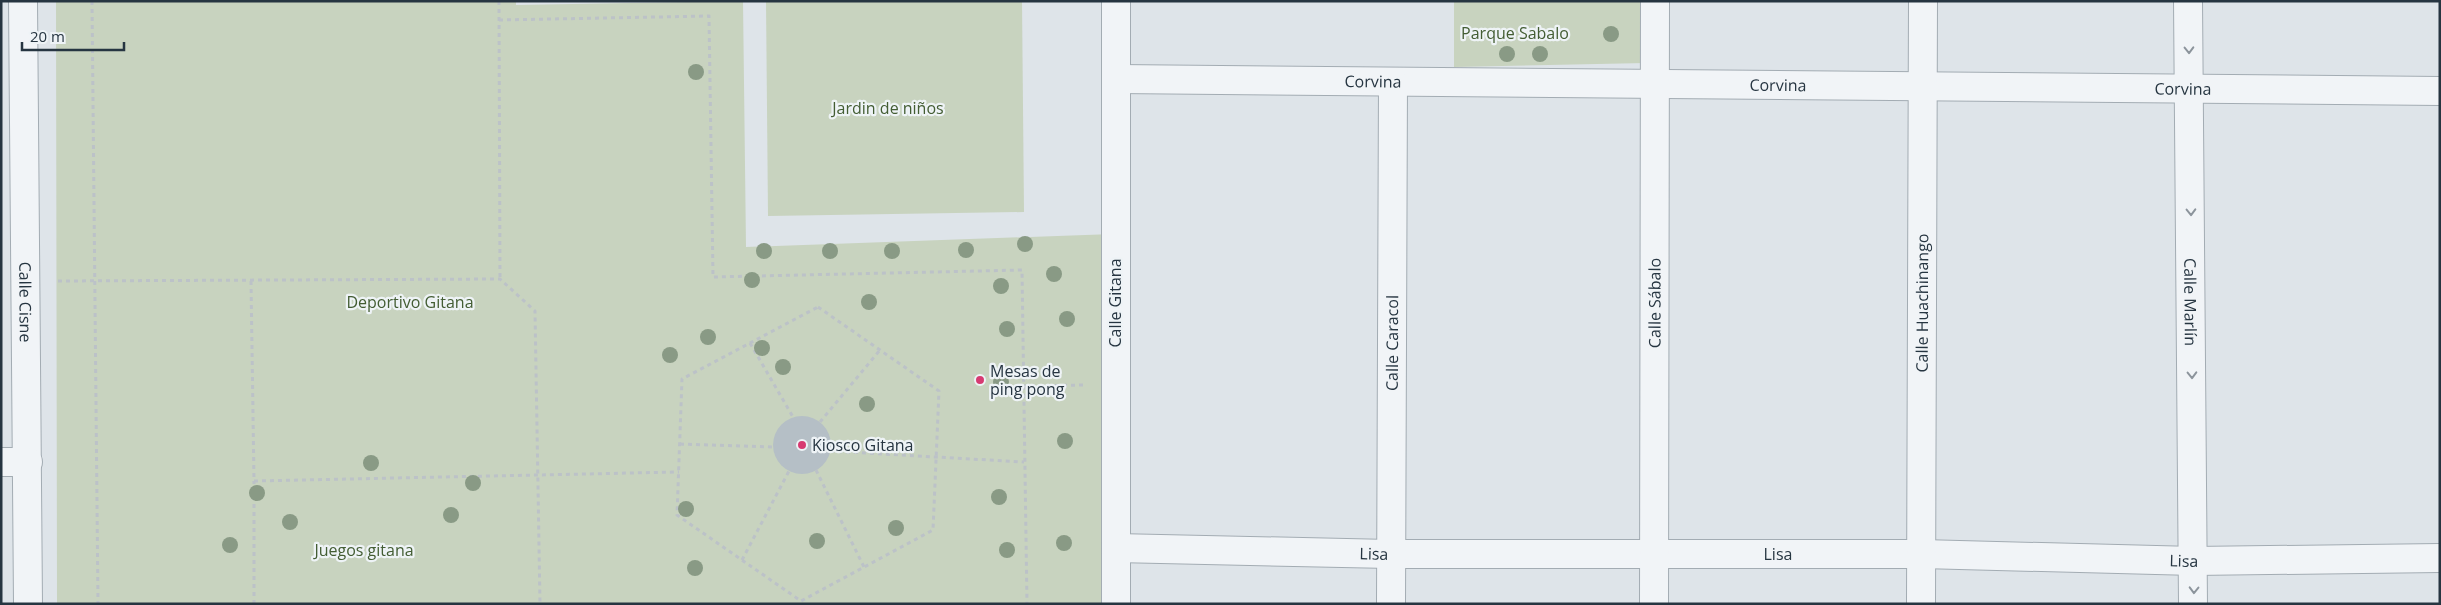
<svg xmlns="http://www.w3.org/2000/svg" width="2441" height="605" font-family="'Open Sans',sans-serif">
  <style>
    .green { fill: #c8d3bf }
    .building { fill: #b5bfc6 }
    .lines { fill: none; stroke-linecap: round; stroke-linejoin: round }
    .minor-casing { stroke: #a3acb3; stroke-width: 30 }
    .path { stroke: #bcc2c8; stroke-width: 3; stroke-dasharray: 4 4; stroke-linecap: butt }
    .minor { stroke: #f1f4f7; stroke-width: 28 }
    .tree { fill: #899a85 }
    .oneway { stroke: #8c949c }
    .poi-dot { fill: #d73a71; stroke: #eef3f6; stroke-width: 2 }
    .labels { text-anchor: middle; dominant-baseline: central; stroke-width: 4.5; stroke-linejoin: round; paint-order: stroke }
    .park-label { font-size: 16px; fill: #435d33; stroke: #eef3f6 }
    .street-label { font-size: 16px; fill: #263541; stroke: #eef3f6 }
    .poi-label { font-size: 16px; fill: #263541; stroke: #eef3f6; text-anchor: start }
  </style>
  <rect width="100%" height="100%" fill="#dee4e9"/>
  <g class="green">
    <path d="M56,1H516V5L743,1L746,247L1113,234L1115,604H57Z"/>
    <path d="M766,1H1022L1024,212L768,216Z"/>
    <path d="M1454,1H1645L1646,63L1454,67Z"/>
  </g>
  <circle class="building" cx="802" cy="445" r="29"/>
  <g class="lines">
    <g class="minor-casing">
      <g id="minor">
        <path id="s1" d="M23,1L28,604"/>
        <path d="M1116,1V604"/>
        <path id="s2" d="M2188,1L2193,604"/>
        <path id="s3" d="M1117,79L2440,91"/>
        <path d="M1,462H28"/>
        <path id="s4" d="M1116,548L1390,554H1922L2194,561L2440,558"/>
        <path id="s5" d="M1391,604L1393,82"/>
        <path id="s6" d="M1654,604L1655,1"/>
        <path id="s7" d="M1921,604L1923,1"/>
      </g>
    </g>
    <g class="path">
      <path d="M92,1L98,604"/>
      <path d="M499,1L500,279"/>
      <path d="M499,20L709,16L713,277L1022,270L1027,604"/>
      <path d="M58,281L500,279L535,311L540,604"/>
      <path d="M251,281L254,481L679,472"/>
      <path d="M818,307L939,391L933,530L801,601L677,515L682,379Z"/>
      <path d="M750,343L793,417"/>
      <path d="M1023,386L1085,385"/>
      <path d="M820,422L880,350"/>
      <path d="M680,444L773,447"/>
      <path d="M830,451L1024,462"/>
      <path d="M816,470L864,567"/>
      <path d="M742,560L789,471"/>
      <path d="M254,604V481"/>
    </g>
    <use href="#minor" class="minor"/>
  </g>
  <g class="tree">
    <circle cx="1611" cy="34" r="8"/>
    <circle cx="1507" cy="54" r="8"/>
    <circle cx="1540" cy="54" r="8"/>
    <circle cx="696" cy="72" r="8"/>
    <circle cx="1025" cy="244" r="8"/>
    <circle cx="966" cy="250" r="8"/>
    <circle cx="764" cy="251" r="8"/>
    <circle cx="830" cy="251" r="8"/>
    <circle cx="892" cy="251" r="8"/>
    <circle cx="1054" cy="274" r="8"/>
    <circle cx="752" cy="280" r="8"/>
    <circle cx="1001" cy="286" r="8"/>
    <circle cx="869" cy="302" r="8"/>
    <circle cx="1067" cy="319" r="8"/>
    <circle cx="1007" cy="329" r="8"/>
    <circle cx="708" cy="337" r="8"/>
    <circle cx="762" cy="348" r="8"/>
    <circle cx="670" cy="355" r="8"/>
    <circle cx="783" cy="367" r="8"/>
    <circle cx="1001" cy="382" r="8"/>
    <circle cx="867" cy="404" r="8"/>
    <circle cx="1065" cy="441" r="8"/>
    <circle cx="371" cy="463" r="8"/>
    <circle cx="473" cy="483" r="8"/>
    <circle cx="257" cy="493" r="8"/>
    <circle cx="999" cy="497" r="8"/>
    <circle cx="686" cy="509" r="8"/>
    <circle cx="451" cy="515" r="8"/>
    <circle cx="290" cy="522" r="8"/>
    <circle cx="896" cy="528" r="8"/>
    <circle cx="817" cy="541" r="8"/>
    <circle cx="1064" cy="543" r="8"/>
    <circle cx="230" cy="545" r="8"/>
    <circle cx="1007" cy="550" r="8"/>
    <circle cx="695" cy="568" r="8"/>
  </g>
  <defs><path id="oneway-chevron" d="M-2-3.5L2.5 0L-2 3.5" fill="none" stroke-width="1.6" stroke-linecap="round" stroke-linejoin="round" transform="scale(1.25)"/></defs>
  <g class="oneway">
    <use href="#oneway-chevron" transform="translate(2189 50) rotate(89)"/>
    <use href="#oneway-chevron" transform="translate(2191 212) rotate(89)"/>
    <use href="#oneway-chevron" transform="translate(2192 375) rotate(89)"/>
    <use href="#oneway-chevron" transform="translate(2194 590) rotate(91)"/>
  </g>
  <g class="poi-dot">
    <circle cx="980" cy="380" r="5"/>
    <circle cx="802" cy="445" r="5"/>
  </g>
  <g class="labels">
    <g class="park-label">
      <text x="1515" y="33">Parque Sabalo</text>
      <text x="888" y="108">Jardin de niños</text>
      <text x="410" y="302">Deportivo Gitana</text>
      <text x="364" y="550">Juegos gitana</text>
    </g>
    <g class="street-label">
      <text stroke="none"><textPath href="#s3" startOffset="256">Corvina</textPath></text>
      <text stroke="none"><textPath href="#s3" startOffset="661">Corvina</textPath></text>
      <text stroke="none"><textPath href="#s3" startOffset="1066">Corvina</textPath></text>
      <text stroke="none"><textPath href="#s1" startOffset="301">Calle Cisne</textPath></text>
      <text stroke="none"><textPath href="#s7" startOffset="301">Calle Huachinango</textPath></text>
      <text transform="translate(1115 303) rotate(-90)">Calle Gitana</text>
      <text stroke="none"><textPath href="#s6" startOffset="301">Calle Sábalo</textPath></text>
      <text stroke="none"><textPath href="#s2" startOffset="301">Calle Marlín</textPath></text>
      <text stroke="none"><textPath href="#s5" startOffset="261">Calle Caracol</textPath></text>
      <text stroke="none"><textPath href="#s4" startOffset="258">Lisa</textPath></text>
      <text stroke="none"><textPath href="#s4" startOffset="662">Lisa</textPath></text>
      <text stroke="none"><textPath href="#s4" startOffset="1068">Lisa</textPath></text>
    </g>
    <g class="poi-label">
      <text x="990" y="371">Mesas de<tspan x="990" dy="18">ping pong</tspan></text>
      <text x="812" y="445">Kiosco Gitana</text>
    </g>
  </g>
  <rect width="2441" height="605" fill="none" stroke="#263541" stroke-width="5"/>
  <path d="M22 42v8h102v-8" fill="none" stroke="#263541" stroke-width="2.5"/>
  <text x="30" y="42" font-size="15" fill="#263541" stroke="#eef3f6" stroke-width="4" paint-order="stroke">20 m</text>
</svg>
